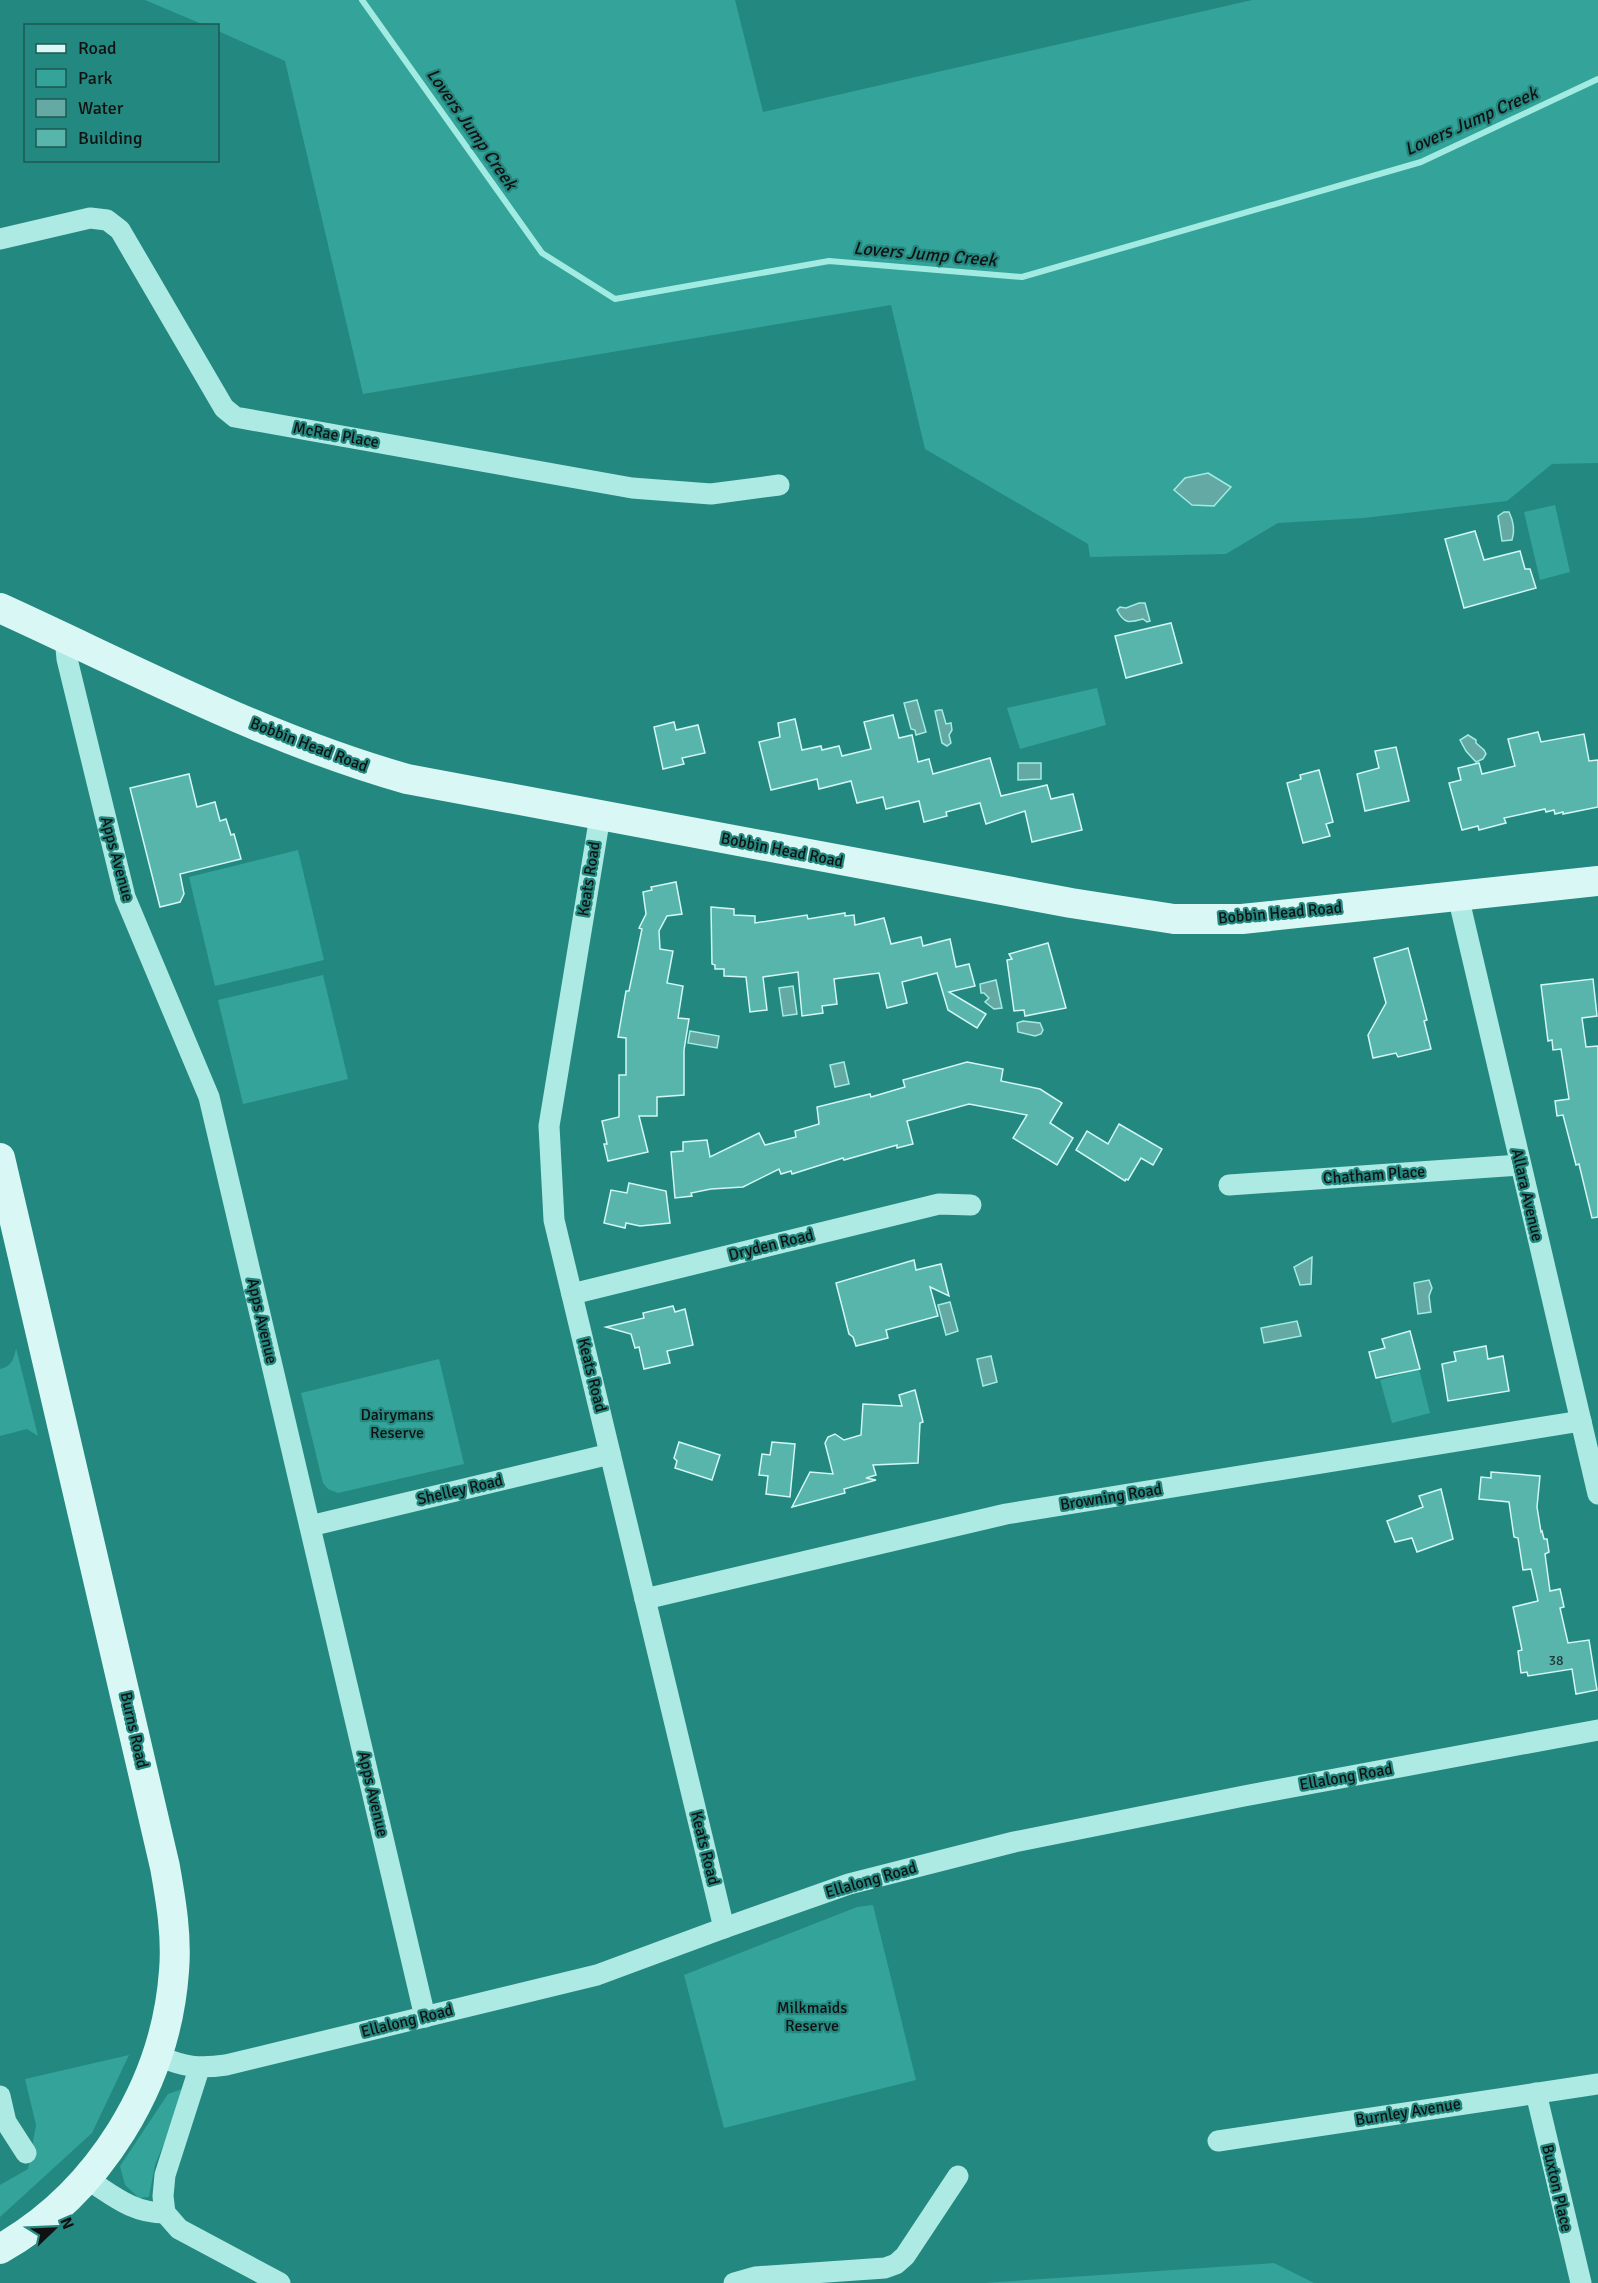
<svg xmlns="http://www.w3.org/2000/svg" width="1598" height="2283" font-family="Signika,sans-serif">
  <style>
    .green { fill: #34a399 }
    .water { fill: #65a9a4; stroke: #a2ebe3; stroke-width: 1.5 }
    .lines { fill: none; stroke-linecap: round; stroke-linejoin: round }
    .stream { stroke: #a2ebe3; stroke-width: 6 }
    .building { fill: #57b5ac; stroke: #d2f7f4; stroke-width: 1.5 }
    .street { stroke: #aeeae4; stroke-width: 21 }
    .secondary { stroke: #d9f8f5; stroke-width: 30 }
    .labels { text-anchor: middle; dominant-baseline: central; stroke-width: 4.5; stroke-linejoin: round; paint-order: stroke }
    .number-label { font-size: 14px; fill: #223a38 }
    .street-label { font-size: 16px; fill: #111; stroke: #23887f }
    .park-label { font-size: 16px; fill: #111; stroke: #23887f }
    .water-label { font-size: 18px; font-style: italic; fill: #111; stroke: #23887f }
  </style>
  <rect width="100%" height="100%" fill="#23887f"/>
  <g class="green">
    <path d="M145,0H735L763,112L1252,0H1598V463L1552,464L1507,501L1364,518L1278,523L1226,554L1090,557L1088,544L925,449L891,305L363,394L285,61L218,31V26L204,25Z"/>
    <path d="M1555,505L1570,572L1540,580L1524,512Z"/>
    <path d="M1097,688L1106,725L1020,749L1007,708Z"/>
    <path d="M298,850L324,960L215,986L189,877Z"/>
    <path d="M323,975L348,1079L243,1104L218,1000Z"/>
    <path d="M16,1348L38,1436L27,1429L0,1436V1369C12,1366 14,1359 16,1348Z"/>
    <path d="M439,1359L464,1464L338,1493L328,1489L323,1483L301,1393Z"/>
    <path d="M1419,1369L1430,1413L1392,1423L1380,1380Z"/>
    <path d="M873,1905L916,2080L724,2128L684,1975L857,1907Z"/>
    <path d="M129,2055L92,2133L0,2217V2185L28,2169L36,2125L25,2079Z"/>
    <path d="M182,2089L183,2097L155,2165L149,2197L139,2198L125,2185L120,2166L168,2094Z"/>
    <path d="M1274,2263L1314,2283H984Z"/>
  </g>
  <g class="water">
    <path d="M1208,473L1231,487L1214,506L1192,505L1174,490L1185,478Z"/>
    <path d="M1504,512H1509C1513,520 1515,531 1512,540L1502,541L1498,516Z"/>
    <path d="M1139,603H1145L1150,621L1147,622L1143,619C1129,623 1124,624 1117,610L1120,607L1126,608Z"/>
    <path d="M917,700L926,732L916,735L915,730L911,729L904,703Z"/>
    <path d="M939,710H942L946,724L951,723L952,730L949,735L951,743L947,746L942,743L935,711Z"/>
    <path d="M1468,735L1476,740V743L1484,750L1486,754L1483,759L1476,762L1466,751L1460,740Z"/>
    <path d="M1018,763H1041V779L1018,780Z"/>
    <path d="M996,980L1002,1008L994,1009L985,1002L989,998L984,993H981L980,984Z"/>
    <path d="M793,986L797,1014L783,1016L779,988Z"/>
    <path d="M1023,1021L1040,1023L1043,1030L1041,1034L1035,1036L1018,1032L1017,1023Z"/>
    <path d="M690,1031L719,1036L717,1048L688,1043Z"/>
    <path d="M844,1062L849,1084L835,1087L830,1065Z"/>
    <path d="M1312,1257L1311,1284L1300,1285L1294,1267Z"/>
    <path d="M1429,1280L1432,1288L1429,1296L1431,1312L1418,1314L1414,1283Z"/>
    <path d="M950,1302L958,1331L946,1335L938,1305Z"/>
    <path d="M1297,1321L1301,1336L1264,1343L1261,1328Z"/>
    <path d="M991,1356L997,1382L983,1386L977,1359Z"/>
  </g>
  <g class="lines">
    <path class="stream" d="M362,0L542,253L615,299L829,261L1022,277L1421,162L1598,79"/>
  </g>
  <g class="building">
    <path d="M1475,531L1484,560L1520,551L1525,569H1530L1536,588L1464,608L1445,539Z"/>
    <path d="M1171,623L1182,663L1126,678L1115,636Z"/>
    <path d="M893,715L899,738L912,735L918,762L929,759L933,774L990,758L1001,796L1047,785L1051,799L1073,794L1082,830L1032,842L1025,811L986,824L980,803L946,812L947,816L924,822L919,801L886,809L883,797L857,803L851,781L819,789L817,779L771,790L759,742L780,737L778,723L795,719L802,750L821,746L822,750L839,746L842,756L871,749L864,722Z"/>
    <path d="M674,722L676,730L698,725L705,753L682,758L684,764L663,769L654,727Z"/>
    <path d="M1538,732L1541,742L1584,734L1589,761L1598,760V807L1563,814V812L1555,814L1554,810L1546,812L1545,809L1504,818L1506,823L1479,830L1478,826L1462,830L1449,783L1461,780L1458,768L1479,763L1482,774L1515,766L1508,739Z"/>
    <path d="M1396,747L1409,801L1365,811L1357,774L1379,768L1375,751Z"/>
    <path d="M1319,770L1333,822L1326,824L1330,836L1303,843L1287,783L1301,779L1300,775Z"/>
    <path d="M189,774L197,807L215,802L220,821L226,819L231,835L234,834L241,859L180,874L184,894L180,902L160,907L130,788Z"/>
    <path d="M676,882L682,914L667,916L659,931L660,949L673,951L667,983L683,986L678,1018L689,1019L684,1050V1095L657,1097V1116H639L648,1152L608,1161L604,1144H607L602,1121L619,1117V1075H626V1038L618,1037L626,991H629L642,929L639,928L646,914L643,892L652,890L651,887Z"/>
    <path d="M711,907L734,909V915L755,916V923L807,915L808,919L845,913V916L854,915L855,925L884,918L891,944L921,937L923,946L950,939L956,967L969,964L975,986L949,992L986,1014L977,1028L948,1010L937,973L902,982L907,1003L887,1008L879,973L834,979L837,1004L822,1006L823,1013L802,1016L798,972L763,977L767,1010L750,1012L746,977L724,976V969H715V965L712,964Z"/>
    <path d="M1048,943L1066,1008L1025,1016L1024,1010L1014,1011L1007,960L1012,959L1009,954Z"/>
    <path d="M1408,948L1427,1020L1424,1021L1431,1049L1398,1057L1396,1053L1373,1058L1368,1035L1386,1003L1374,958Z"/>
    <path d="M1593,979L1597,1016L1582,1018L1586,1047L1598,1046V1217L1592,1218L1579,1164L1576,1165L1563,1115L1557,1116L1555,1101L1569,1099L1561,1049L1553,1050L1552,1040L1548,1041L1541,985Z"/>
    <path d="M967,1062L1003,1069L1001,1081L1040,1089L1062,1103L1050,1123L1073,1138L1057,1165L1013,1138L1027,1115L969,1104L907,1121L913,1144L897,1148V1145L844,1160L843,1158L792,1174L791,1171L781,1174L779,1169L743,1187L711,1189L691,1193L692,1196L675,1198L671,1152L683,1151V1142L707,1140L710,1157L759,1133L765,1145L796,1137L795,1131L819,1124L817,1107L870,1094L871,1097L905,1087L903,1080Z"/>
    <path d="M1119,1124L1162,1149L1153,1165L1141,1158L1128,1180L1126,1179L1125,1181L1076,1150L1087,1131L1108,1144Z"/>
    <path d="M629,1183L666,1191L670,1223L640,1226L626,1223L625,1228L604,1223L611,1190L627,1193Z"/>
    <path d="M914,1260L916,1270L941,1264L949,1296L930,1287L938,1316L886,1330L888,1338L856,1346L853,1337L849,1334L836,1283Z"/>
    <path d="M673,1306L675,1312L685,1309L693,1345L667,1351L670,1363L644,1369L639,1347L635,1348L631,1334L606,1327L644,1318L643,1313Z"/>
    <path d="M1410,1331L1420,1369L1376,1378L1369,1352L1385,1348L1382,1339Z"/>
    <path d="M1486,1346L1488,1359L1503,1356L1509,1391L1448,1401L1442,1364L1456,1361L1454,1352Z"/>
    <path d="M915,1390L923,1422L920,1423L918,1463L873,1465L876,1475L866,1478L876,1480L844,1489L845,1493L792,1507L810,1472L833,1474L825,1443L828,1437L835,1434L844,1440L861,1435L863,1404L902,1406L899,1395Z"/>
    <path d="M679,1442L720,1455L712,1480L675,1468L677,1461L674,1458Z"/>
    <path d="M772,1442L795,1444L790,1497L766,1494L768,1476L759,1475L762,1454L770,1455Z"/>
    <path d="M1491,1472L1540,1476L1537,1507L1541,1532L1542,1531L1544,1539H1547L1549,1552L1545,1554L1550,1591L1560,1589L1564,1607L1560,1608L1568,1643L1589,1640L1597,1690L1576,1694L1572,1669L1528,1676L1527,1672L1521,1673L1518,1651L1522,1650L1513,1607L1538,1601L1531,1569L1523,1570L1518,1538L1514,1537L1509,1502L1479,1499L1481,1477L1491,1478Z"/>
    <path d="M1441,1489L1453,1539L1417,1552L1412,1538L1395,1542L1387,1521L1423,1507L1419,1496Z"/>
  </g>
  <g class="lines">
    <g class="street">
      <path d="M0,239L90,218L107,220L120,230L224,408L235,417L632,488L711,494L779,485"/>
      <path d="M65,637L67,659L125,897L209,1097L425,2017"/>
      <path d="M600,816L549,1126L554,1220L724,1928"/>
      <path d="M1458,896L1598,1494"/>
      <path d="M1229,1185L1520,1165"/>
      <path d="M572,1294L939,1204L971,1205"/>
      <path d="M310,1526L610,1454"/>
      <path d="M645,1599L1006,1514L1581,1421"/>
      <path d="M158,2056C185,2067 198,2069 226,2065L597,1975L724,1928L849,1884L1014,1842L1244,1796L1598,1730"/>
      <path d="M1536,2093L1581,2283"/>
      <path d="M0,2096L6,2122L26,2153"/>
      <path d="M1218,2141L1598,2084"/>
      <path d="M87,2179C114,2196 132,2213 165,2213"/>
      <path d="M165,2213L163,2196L165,2175L199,2069"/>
      <path d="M165,2213L179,2229L280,2283"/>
      <path d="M734,2283L755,2277L885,2268L896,2264L905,2256L958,2176"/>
    </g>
    <g class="secondary">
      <path d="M0,608C134,669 265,739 407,779L1071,903L1174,919H1242L1598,881"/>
      <path d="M0,1158L165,1867C171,1901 177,1936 174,1971C166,2084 99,2193 0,2249"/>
    </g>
  </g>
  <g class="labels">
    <g class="number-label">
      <text x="1556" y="1660">38</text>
    </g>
    <g class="street-label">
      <text transform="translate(336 435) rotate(10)">McRae Place</text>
      <text transform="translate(309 745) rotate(21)">Bobbin Head Road</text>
      <text transform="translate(782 850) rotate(11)">Bobbin Head Road</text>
      <text transform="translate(117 859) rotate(75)">Apps Avenue</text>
      <text transform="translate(589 879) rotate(-81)">Keats Road</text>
      <text transform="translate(1280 913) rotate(-5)">Bobbin Head Road</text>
      <text transform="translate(1374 1175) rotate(-4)">Chatham Place</text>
      <text transform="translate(1527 1195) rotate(77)">Allara Avenue</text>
      <text transform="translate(771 1245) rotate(-14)">Dryden Road</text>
      <text transform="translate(262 1321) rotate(77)">Apps Avenue</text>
      <text transform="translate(592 1375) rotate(76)">Keats Road</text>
      <text transform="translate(460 1490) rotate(-13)">Shelley Road</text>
      <text transform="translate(1111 1497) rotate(-9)">Browning Road</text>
      <text transform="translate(134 1730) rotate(77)">Burns Road</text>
      <text transform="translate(1346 1777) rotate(-10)">Ellalong Road</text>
      <text transform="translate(373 1794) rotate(77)">Apps Avenue</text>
      <text transform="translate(705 1848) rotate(76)">Keats Road</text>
      <text transform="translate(871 1880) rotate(-16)">Ellalong Road</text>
      <text transform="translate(407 2021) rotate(-14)">Ellalong Road</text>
      <text transform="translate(1408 2112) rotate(-9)">Burnley Avenue</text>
      <text transform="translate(1557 2188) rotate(77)">Buxton Place</text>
    </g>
    <g class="park-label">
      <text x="397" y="1415">Dairymans<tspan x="397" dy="18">Reserve</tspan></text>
      <text x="812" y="2008">Milkmaids<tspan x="812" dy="18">Reserve</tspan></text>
    </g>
    <g class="water-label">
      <text transform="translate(1471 121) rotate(-24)">Lovers Jump Creek</text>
      <text transform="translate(472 129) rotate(55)">Lovers Jump Creek</text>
      <text transform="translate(925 254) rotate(5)">Lovers Jump Creek</text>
    </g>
  </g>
  <rect x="24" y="24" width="195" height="138" fill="#23887f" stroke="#1c5853" stroke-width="1.5"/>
  <rect x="36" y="44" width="30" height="9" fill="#d9f8f5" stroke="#1c5853" stroke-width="1.5"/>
  <text x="78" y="54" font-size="18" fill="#111111">Road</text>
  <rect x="36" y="69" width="30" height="18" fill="#34a399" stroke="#1c5853" stroke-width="1.5"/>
  <text x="78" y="84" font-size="18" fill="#111111">Park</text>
  <rect x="36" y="99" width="30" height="18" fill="#65a9a4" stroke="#1c5853" stroke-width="1.5"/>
  <text x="78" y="114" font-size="18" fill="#111111">Water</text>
  <rect x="36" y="129" width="30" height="18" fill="#57b5ac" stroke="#1c5853" stroke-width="1.5"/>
  <text x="78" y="144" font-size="18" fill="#111111">Building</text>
  <g transform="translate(54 2229) rotate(67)" stroke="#23887f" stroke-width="4.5" paint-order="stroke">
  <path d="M0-4.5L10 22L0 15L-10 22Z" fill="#111111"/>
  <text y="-9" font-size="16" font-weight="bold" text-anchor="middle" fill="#111111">N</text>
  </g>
</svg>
